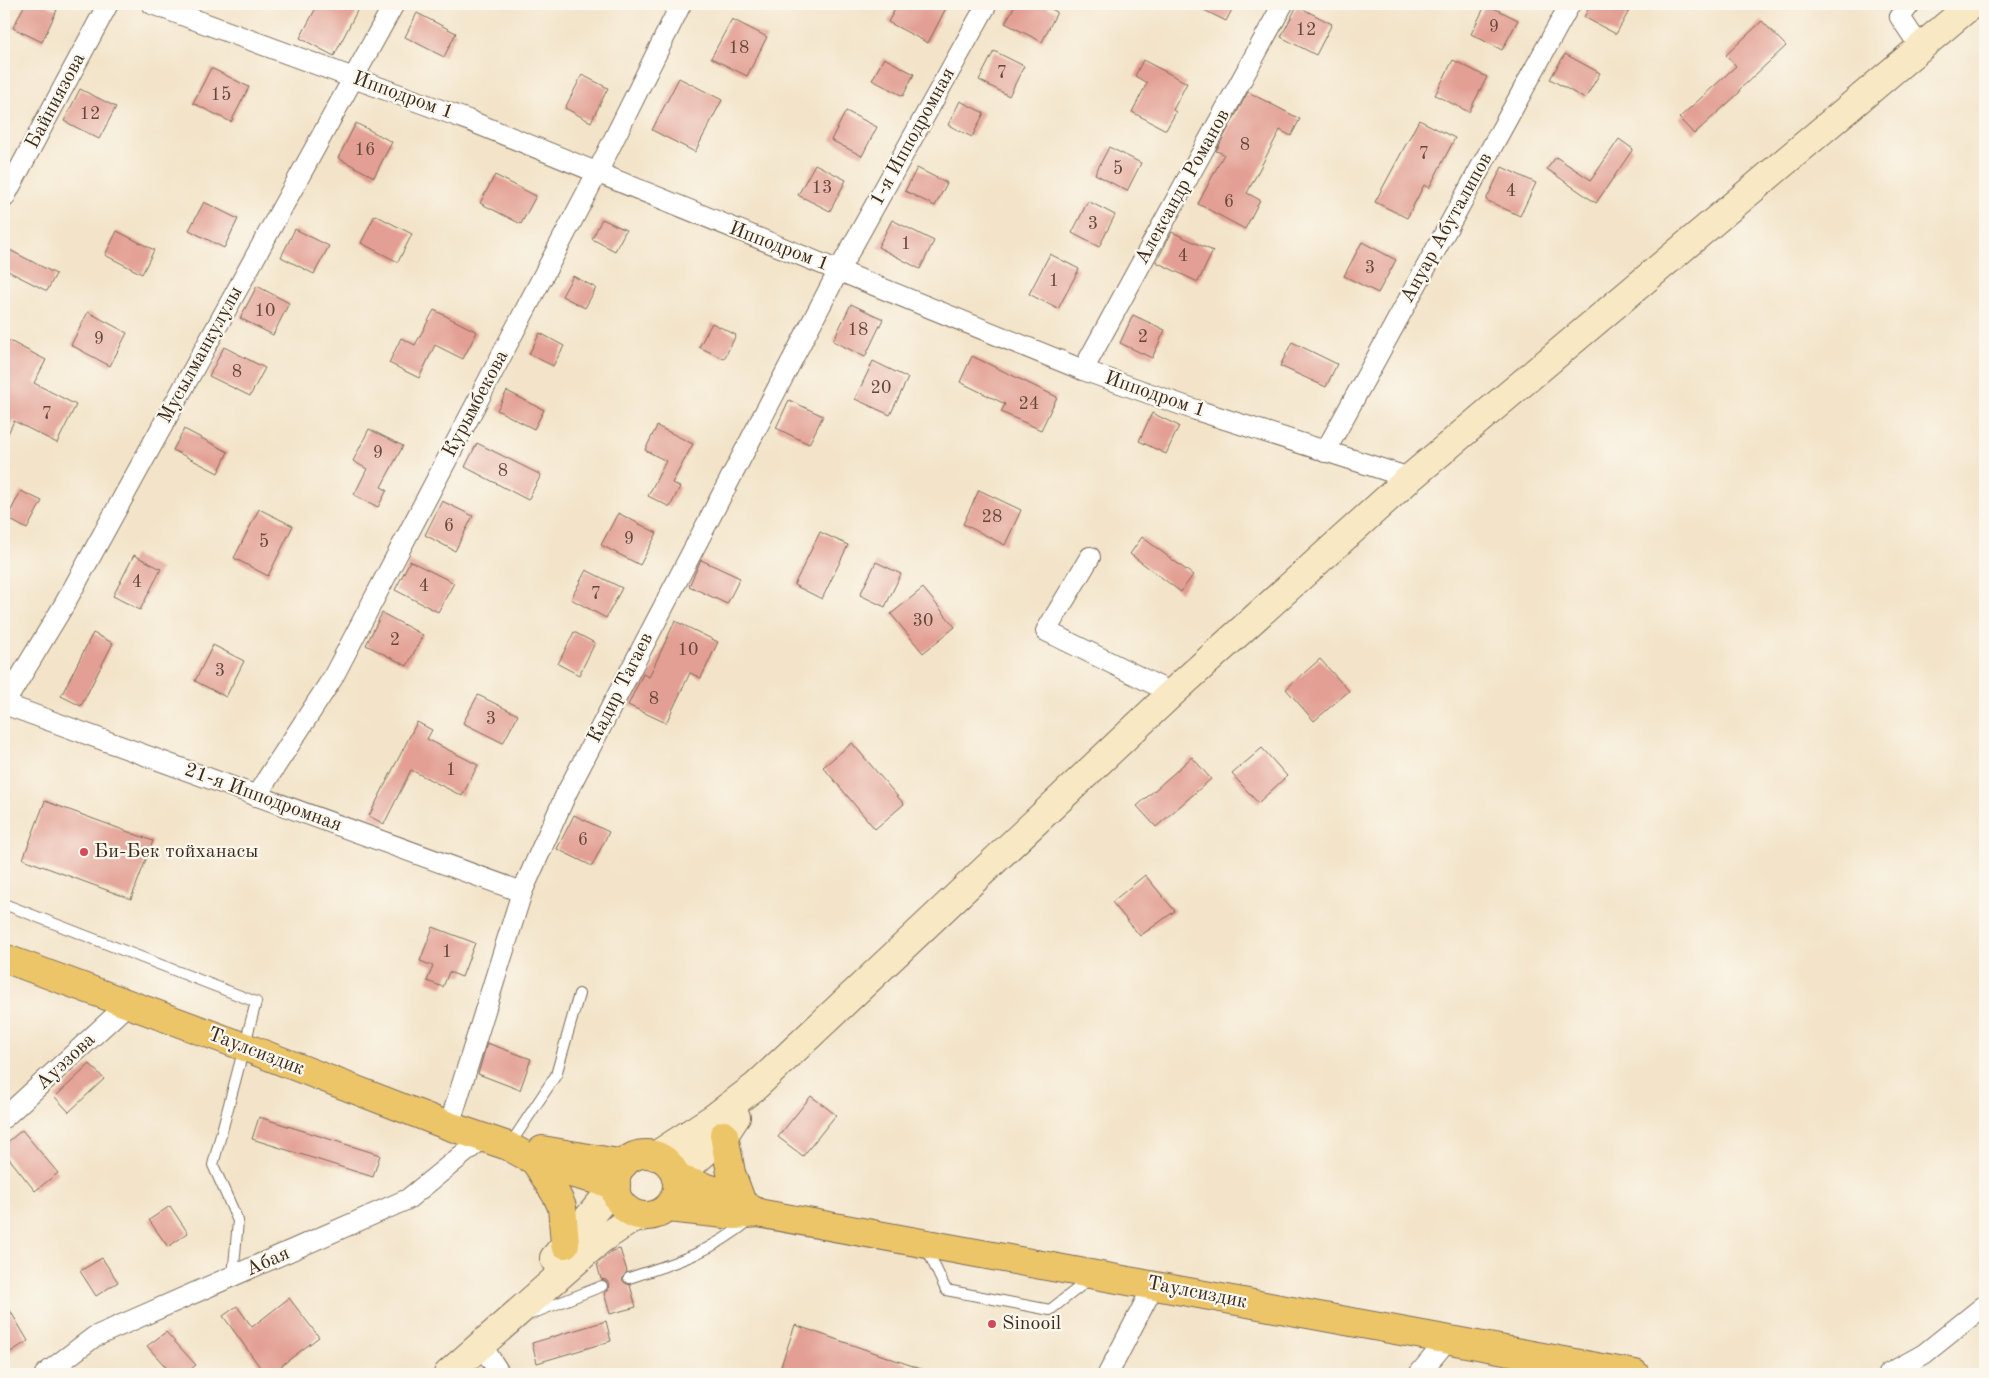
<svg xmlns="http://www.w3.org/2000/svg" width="1989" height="1378" font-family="'Old Standard TT',serif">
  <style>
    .building { fill: #e39f93 }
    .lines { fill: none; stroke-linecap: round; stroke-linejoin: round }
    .lane-casing { stroke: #7b6b5a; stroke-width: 12 }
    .street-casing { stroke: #7b6b5a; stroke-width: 22 }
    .secondary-casing { stroke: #7b6b5a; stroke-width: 30 }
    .primary-casing { stroke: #7b6b5a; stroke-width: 30 }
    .lane { stroke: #fff; stroke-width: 10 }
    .street { stroke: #fff; stroke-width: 20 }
    .secondary { stroke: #f8e8c3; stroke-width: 28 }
    .primary { stroke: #edc569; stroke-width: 28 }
    .poi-dot { fill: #d1495b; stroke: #fbf7ec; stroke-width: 2 }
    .labels { text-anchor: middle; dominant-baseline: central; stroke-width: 4.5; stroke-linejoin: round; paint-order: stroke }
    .number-label { font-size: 18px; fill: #65473b }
    .street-label { font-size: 20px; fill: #3b2a1e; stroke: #fbf7ec }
    .poi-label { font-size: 20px; fill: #3b2a1e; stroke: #fbf7ec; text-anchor: start }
  </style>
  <rect width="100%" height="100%" fill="#fbf7ec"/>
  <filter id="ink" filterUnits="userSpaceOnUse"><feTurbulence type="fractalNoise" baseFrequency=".02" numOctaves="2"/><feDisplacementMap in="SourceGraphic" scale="10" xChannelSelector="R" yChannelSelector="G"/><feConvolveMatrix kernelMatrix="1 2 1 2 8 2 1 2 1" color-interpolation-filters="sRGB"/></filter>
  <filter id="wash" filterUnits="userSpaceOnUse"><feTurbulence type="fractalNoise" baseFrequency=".0096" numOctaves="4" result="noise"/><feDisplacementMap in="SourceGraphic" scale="20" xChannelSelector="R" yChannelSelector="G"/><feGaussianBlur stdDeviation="1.12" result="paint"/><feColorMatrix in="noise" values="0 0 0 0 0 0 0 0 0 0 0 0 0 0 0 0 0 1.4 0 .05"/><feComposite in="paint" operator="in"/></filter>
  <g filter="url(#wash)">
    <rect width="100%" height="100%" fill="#f3e4c9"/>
    <g id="blocks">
      <g class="building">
        <path d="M25,4H44L57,10L42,42L13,28Z"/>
        <path d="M318,4H349L358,9L334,56L300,38Z"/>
        <path d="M898,4H948L928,43L888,22Z"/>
        <path d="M1016,4H1042L1057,12L1042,42L1005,23Z"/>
        <path d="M1192,4H1235L1226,21Z"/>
        <path d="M1486,4L1518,20L1502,50L1471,34Z"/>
        <path d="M1591,4H1633L1616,34L1584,17Z"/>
        <path d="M1297,6L1332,24L1316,55L1281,37Z"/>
        <path d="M417,13L456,33L444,57L405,37Z"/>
        <path d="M732,19L767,37L747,76L711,58Z"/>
        <path d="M1762,21L1786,46L1739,90L1740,92L1694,134L1679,118L1736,66L1726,55Z"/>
        <path d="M994,51L1024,66L1009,96L979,80Z"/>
        <path d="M1565,54L1600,73L1585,99L1550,79Z"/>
        <path d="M884,58L914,74L903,96L872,80Z"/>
        <path d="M1143,60L1187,83L1173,110L1176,112L1166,130L1132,112L1147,83L1135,76Z"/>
        <path d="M1453,60L1487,77L1469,112L1435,95Z"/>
        <path d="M211,68L249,87L231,122L193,103Z"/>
        <path d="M582,75L608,88L591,122L565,108Z"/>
        <path d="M679,78L722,100L695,152L652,130Z"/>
        <path d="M80,89L116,107L99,139L64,121Z"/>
        <path d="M1248,92L1300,119L1291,136L1280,130L1247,193L1260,200L1245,229L1198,204L1224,154L1216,151Z"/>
        <path d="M960,101L984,113L972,137L948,125Z"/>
        <path d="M846,111L877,127L862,156L831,140Z"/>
        <path d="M1419,120L1455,138L1429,188L1424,185L1407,218L1375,202Z"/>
        <path d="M356,123L392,142L374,177L338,158Z"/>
        <path d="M1619,139L1633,149L1596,203L1547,169L1556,157L1591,180Z"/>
        <path d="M1109,147L1141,163L1127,191L1095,174Z"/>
        <path d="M815,164L846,180L830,211L798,195Z"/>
        <path d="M1502,167L1536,183L1520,216L1486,200Z"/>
        <path d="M917,168L947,183L935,206L905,191Z"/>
        <path d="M495,175L536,196L521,224L480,203Z"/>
        <path d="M1088,201L1115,215L1099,247L1072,233Z"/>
        <path d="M204,202L238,219L224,248L189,230Z"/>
        <path d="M375,215L412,234L398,262L361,243Z"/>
        <path d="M602,219L626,230L615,251L592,239Z"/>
        <path d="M892,220L934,241L920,269L878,247Z"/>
        <path d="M295,229L329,246L314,274L281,257Z"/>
        <path d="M117,231L154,250L142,274L105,255Z"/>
        <path d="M1172,232L1213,251L1198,282L1156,262Z"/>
        <path d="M1362,242L1396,260L1378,293L1344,276Z"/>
        <path d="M4,247L56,274L47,291L4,269Z"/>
        <path d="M1050,254L1079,269L1058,309L1029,294Z"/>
        <path d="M573,276L596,288L585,308L562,296Z"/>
        <path d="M257,286L289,303L273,335L240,318Z"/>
        <path d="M851,304L883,319L865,357L833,341Z"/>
        <path d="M434,310L477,332L463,359L435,345L419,378L389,363L401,338L415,345Z"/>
        <path d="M88,312L127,333L110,366L71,345Z"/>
        <path d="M1133,315L1165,330L1152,358L1120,343Z"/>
        <path d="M712,323L736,335L724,359L699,347Z"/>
        <path d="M540,333L564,346L553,366L529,354Z"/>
        <path d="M4,338L46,360L34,383L76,405L57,443L14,421L4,442Z"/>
        <path d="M1292,342L1337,364L1326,387L1280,366Z"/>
        <path d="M224,347L265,368L250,396L209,376Z"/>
        <path d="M972,356L1057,397L1041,430L1001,412L1005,404L960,382Z"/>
        <path d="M873,361L908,378L890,415L855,399Z"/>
        <path d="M507,391L544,410L534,429L497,410Z"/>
        <path d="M789,400L823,416L809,444L776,428Z"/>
        <path d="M1152,413L1179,426L1166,454L1139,441Z"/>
        <path d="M657,426L693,444L672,483L680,487L670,507L648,496L666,461L645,450Z"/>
        <path d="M184,429L228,452L218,473L173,450Z"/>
        <path d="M369,429L403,446L381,487L387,490L378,507L354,495L367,469L353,461Z"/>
        <path d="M477,443L541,475L528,500L465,467Z"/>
        <path d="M979,490L1021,510L1005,545L963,524Z"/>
        <path d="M21,491L42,501L27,529L7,518Z"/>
        <path d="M442,501L473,516L455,551L425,535Z"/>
        <path d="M259,509L293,526L268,576L234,558Z"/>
        <path d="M618,513L657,533L640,565L601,545Z"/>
        <path d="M820,532L848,545L822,599L794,585Z"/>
        <path d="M1142,537L1193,575L1181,592L1130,554Z"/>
        <path d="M134,555L161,569L140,610L113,596Z"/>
        <path d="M701,560L740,578L727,604L689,586Z"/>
        <path d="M410,561L454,583L438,612L395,590Z"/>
        <path d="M876,562L901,574L885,607L860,595Z"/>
        <path d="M586,570L622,588L606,618L571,599Z"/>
        <path d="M923,588L955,627L923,653L891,614Z"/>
        <path d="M382,613L423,635L407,666L366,645Z"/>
        <path d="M675,621L718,642L701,678L690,673L666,723L628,705L643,674L649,677Z"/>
        <path d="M574,632L595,643L579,675L558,664Z"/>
        <path d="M93,633L113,643L81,706L61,696Z"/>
        <path d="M213,645L244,661L226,697L195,681Z"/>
        <path d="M1320,659L1349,691L1314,721L1286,689Z"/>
        <path d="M478,695L518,715L503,743L463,723Z"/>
        <path d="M417,722L432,730L427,739L478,765L462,796L411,770L384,824L369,816Z"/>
        <path d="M852,743L904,804L875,829L823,767Z"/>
        <path d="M1262,748L1287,776L1258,803L1232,774Z"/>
        <path d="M1192,757L1211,779L1156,827L1137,806Z"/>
        <path d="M45,801L153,841L131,899L23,859Z"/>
        <path d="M574,815L609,832L592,866L557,849Z"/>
        <path d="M1145,875L1175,911L1140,936L1112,902Z"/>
        <path d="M433,927L475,943L462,977L449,972L443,987L427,981L433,966L420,961Z"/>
        <path d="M487,1043L531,1059L520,1090L478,1074Z"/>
        <path d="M90,1064L104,1079L69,1112L55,1097Z"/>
        <path d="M811,1096L836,1115L803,1156L778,1137Z"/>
        <path d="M259,1117L380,1155L373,1177L252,1139Z"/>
        <path d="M22,1130L58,1173L35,1191L4,1152V1145Z"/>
        <path d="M170,1206L188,1233L168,1247L149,1220Z"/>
        <path d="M620,1249L627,1271L622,1280L625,1283L630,1285L636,1307L610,1314L604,1293L608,1290L609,1284L606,1280L601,1279L597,1264L612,1251Z"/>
        <path d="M102,1258L118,1282L96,1296L80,1271Z"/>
        <path d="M289,1298L319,1337L281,1366L287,1374H265L223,1316L237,1306L252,1327Z"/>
        <path d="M4,1300L28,1341L4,1356Z"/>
        <path d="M606,1321L611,1341L537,1363L532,1343Z"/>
        <path d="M795,1325L930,1372V1374H805L781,1366Z"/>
        <path d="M166,1332L196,1365L185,1374H172L147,1346Z"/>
      </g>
    </g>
  </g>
  <g filter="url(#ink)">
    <use href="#blocks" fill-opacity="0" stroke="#7b6b5a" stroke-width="1"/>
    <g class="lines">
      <g class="lane-casing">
        <g id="lane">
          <path d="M4,904L256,1002L213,1165L238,1221L233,1277"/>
          <path d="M509,1146L556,1075L579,994"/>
          <path d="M926,1247L946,1290L1050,1310L1091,1278"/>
          <path d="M629,1278C678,1262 709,1253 750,1220"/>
          <path d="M531,1314L602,1286"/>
        </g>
      </g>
      <g class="street-casing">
        <g id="street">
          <path d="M152,4L468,120L1083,370L1196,410L1410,478"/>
          <path d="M1910,4L1900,17L1920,47"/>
          <path d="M4,198L108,4"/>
          <path d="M1083,370L1283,4"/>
          <path d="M1325,452L1570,4"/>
          <path d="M1090,557L1046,631L1172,693"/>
          <path d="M4,704L64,605L394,4"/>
          <path d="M4,704L522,892"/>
          <path d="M256,796L332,679L597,173L681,4"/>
          <path d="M4,1118L128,1004"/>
          <path d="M449,1126L522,892L567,792L839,270L987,4"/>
          <path d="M481,1344L500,1374"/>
          <path d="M45,1374L94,1337L408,1199L483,1138"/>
          <path d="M1108,1374L1154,1285"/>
          <path d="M1419,1374L1448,1339"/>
          <path d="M1888,1374L1924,1354L1985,1305"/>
        </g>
      </g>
      <g class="secondary-casing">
        <g id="secondary">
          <path d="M655,1156L715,1117L756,1086L1172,693L1410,478L1972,4"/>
          <path d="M676,1178L724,1135L736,1117"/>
          <path d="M554,1258L616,1185"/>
          <path d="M448,1374L600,1240L629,1221L645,1216"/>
        </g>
      </g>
      <g class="primary-casing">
        <g id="primary">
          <path d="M4,958L245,1047L449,1126L508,1146L535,1161L562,1171L616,1185"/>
          <path d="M724,1135L731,1173L742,1203"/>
          <path d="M542,1150L624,1164"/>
          <circle cx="646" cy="1185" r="31"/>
          <path d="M535,1161L557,1196L562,1207L565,1244"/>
          <path d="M676,1178L724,1193L758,1213"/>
          <path d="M667,1208L735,1215L758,1213L1635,1374"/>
        </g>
      </g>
      <use href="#lane" class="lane"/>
      <use href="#street" class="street"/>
      <use href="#secondary" class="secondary"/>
      <use href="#primary" class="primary"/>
    </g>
  </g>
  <g class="poi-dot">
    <circle cx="84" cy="852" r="5"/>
    <circle cx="992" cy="1324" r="5"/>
  </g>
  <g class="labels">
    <g class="number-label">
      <text x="1494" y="27">9</text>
      <text x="1306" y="30">12</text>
      <text x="739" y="48">18</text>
      <text x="1002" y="73">7</text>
      <text x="221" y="95">15</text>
      <text x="90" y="114">12</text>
      <text x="1245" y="145">8</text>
      <text x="365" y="150">16</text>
      <text x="1424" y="154">7</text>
      <text x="1118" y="169">5</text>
      <text x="822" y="188">13</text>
      <text x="1511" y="191">4</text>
      <text x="1229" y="202">6</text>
      <text x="1093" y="224">3</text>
      <text x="906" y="244">1</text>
      <text x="1183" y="256">4</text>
      <text x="1370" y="268">3</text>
      <text x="1054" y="281">1</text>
      <text x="265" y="311">10</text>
      <text x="858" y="330">18</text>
      <text x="1143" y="337">2</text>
      <text x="99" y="339">9</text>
      <text x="237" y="372">8</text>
      <text x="881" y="388">20</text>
      <text x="1029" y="404">24</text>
      <text x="47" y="414">7</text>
      <text x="378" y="453">9</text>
      <text x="503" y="471">8</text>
      <text x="992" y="517">28</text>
      <text x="449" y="526">6</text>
      <text x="629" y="539">9</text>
      <text x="264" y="542">5</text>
      <text x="137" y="582">4</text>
      <text x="424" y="586">4</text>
      <text x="596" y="594">7</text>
      <text x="923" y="621">30</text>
      <text x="395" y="640">2</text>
      <text x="688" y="650">10</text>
      <text x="220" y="671">3</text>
      <text x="654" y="699">8</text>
      <text x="491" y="719">3</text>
      <text x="451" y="770">1</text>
      <text x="583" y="840">6</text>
      <text x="447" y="952">1</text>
    </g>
    <g class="street-label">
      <text transform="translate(403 96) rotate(20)">Ипподром 1</text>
      <text transform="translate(56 101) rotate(-62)">Байниязова</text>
      <text transform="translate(913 137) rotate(-61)">1-я Ипподромная</text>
      <text transform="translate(1183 187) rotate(-61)">Александр Романов</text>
      <text transform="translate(1447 228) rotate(-61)">Ануар Абуталипов</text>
      <text transform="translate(779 247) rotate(21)">Ипподром 1</text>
      <text transform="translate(201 355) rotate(-61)">Мусылманкулулы</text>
      <text transform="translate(1155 395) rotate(19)">Ипподром 1</text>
      <text transform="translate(476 404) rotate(-62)">Курымбекова</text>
      <text transform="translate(621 688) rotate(-63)">Кадир Тагаев</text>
      <text transform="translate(263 798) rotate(20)">21-я Ипподромная</text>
      <text transform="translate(256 1052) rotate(21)">Таулсиздик</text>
      <text transform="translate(66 1062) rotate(-43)">Ауэзова</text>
      <text transform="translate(268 1262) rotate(-24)">Абая</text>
      <text transform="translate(1197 1293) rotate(11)">Таулсиздик</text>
    </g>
    <g class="poi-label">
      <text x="94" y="852">Би-Бек тойханасы</text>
      <text x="1002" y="1324">Sinooil</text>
    </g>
  </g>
  <rect width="1989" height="1378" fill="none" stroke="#fbf7ec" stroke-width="20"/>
</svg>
